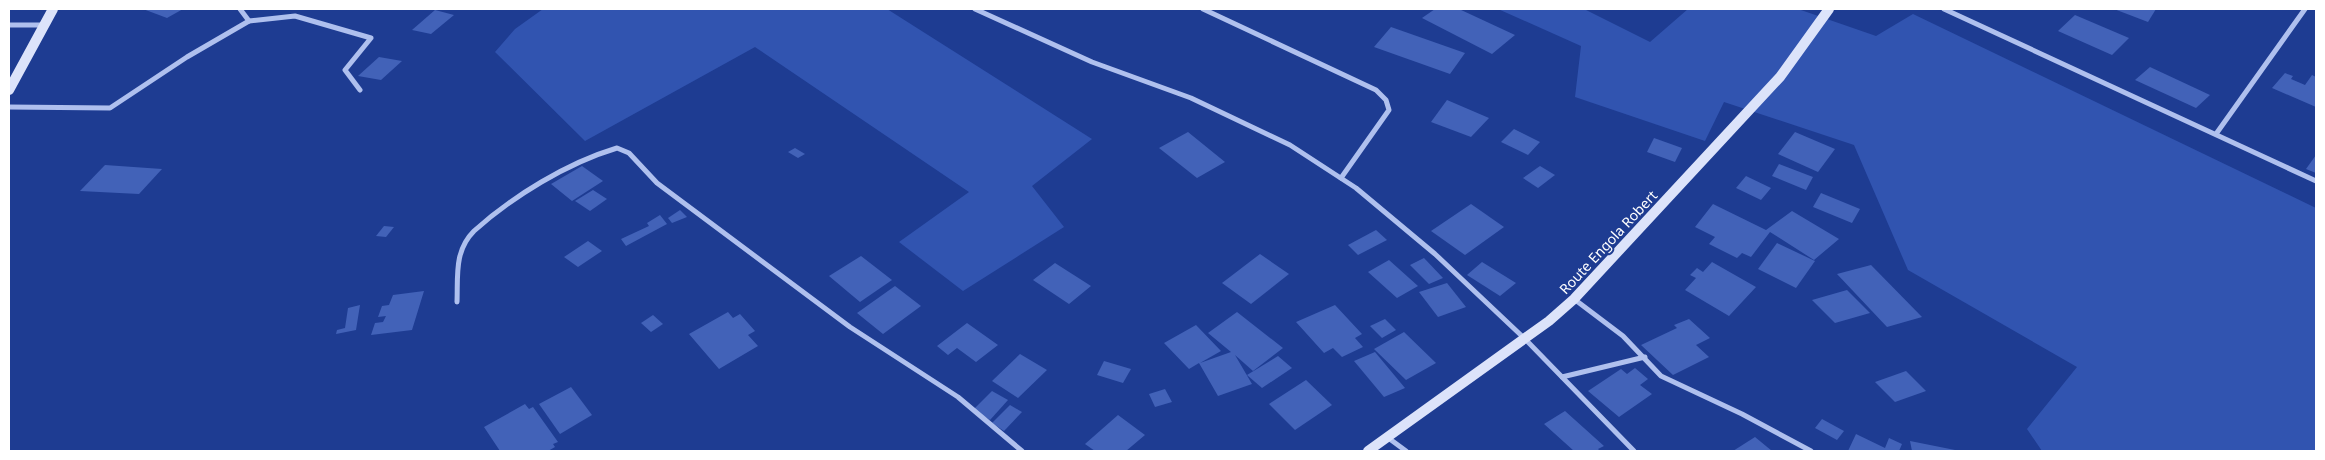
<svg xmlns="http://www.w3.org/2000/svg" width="2325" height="460" font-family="'Noto Sans',sans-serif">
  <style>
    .green { fill: #3154b0 }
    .building { fill: #4262b8 }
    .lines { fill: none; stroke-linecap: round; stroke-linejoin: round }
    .street { stroke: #afc0ee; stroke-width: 5 }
    .secondary { stroke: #dce3fa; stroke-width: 10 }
    .labels { text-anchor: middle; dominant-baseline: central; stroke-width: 4; stroke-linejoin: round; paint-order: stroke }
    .street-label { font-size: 14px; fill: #fff; stroke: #1e3c92 }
  </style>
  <rect width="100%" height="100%" fill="#1e3c92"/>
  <g class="green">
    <path d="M543,9H887L1092,139L1032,186L1064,227L963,291L899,242L969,192L755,47L585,141L495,52L515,29Z"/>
    <path d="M1498,9H1584L1650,42L1688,9H1798L1876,36L1913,14L2316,208V451H2042L2027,429L2077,367L1908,270L1854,145L1724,102L1705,141L1575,97L1581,46Z"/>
  </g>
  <g class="building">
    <path d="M143,9H183L167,18Z"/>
    <path d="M1435,9H1459L1515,35L1492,54L1422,18Z"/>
    <path d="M2114,9H2156L2148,22Z"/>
    <path d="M435,10L454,15L431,34L412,30Z"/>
    <path d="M2075,15L2129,38L2112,55L2058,31Z"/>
    <path d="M1391,27L1465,53L1450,74L1374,47Z"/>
    <path d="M379,57L402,61L381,80L358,76Z"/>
    <path d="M2150,67L2210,95L2196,108L2135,80Z"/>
    <path d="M2285,73L2293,76L2291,79L2305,85L2312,75L2316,77V107L2272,88Z"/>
    <path d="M1447,100L1489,118L1471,137L1431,122Z"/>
    <path d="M1514,129L1540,142L1528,155L1501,142Z"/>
    <path d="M1188,132L1225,162L1197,178L1159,148Z"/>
    <path d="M1795,132L1835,149L1818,172L1778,154Z"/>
    <path d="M1654,138L1682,148L1675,162L1647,152Z"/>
    <path d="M795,148L805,154L798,158L788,152Z"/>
    <path d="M2316,155V173L2306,169Z"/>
    <path d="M1779,164L1813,177L1806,190L1772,176Z"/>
    <path d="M105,165L162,169L139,194L80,191Z"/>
    <path d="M582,166L603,181L572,201L551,184Z"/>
    <path d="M1540,166L1555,175L1538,188L1523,178Z"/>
    <path d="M1746,176L1771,188L1761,200L1736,188Z"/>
    <path d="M593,190L607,199L590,211L575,201Z"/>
    <path d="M1821,193L1860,209L1852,223L1813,207Z"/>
    <path d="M1471,204L1504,227L1465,255L1431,231Z"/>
    <path d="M1713,204L1766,230L1792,211L1839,239L1814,260L1770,232L1751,257L1742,253L1737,258L1709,244L1715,237L1695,227Z"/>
    <path d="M680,210L687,217L672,223L668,218Z"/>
    <path d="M660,215L667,224L626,246L621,239L649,226L647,223Z"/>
    <path d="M384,226L394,227L386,237L376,236Z"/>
    <path d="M1376,230L1387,240L1358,255L1348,245Z"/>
    <path d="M588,241L602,251L578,267L564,257Z"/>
    <path d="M1777,243L1815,261L1796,288L1758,269Z"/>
    <path d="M1260,254L1289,274L1251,304L1222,283Z"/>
    <path d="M861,256L892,280L860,302L829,276Z"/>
    <path d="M1424,258L1443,278L1429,284L1410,265Z"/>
    <path d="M1389,260L1418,286L1397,298L1368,272Z"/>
    <path d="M1482,262L1516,283L1500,296L1467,275Z"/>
    <path d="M1712,262L1756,287L1729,316L1685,290L1696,278L1690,275L1697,268L1703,272Z"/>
    <path d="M1055,263L1091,286L1069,304L1033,280Z"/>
    <path d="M1871,265L1922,317L1887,327L1837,274Z"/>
    <path d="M1447,283L1466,307L1438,317L1419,292Z"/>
    <path d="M895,286L921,306L883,334L857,313Z"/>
    <path d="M1847,290L1870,313L1835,323L1812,300Z"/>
    <path d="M424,291L412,330L371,335L375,323L383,322L386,316L378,317L382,306L389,305L393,295Z"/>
    <path d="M360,305L356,330L336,334L337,330L345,328L348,308Z"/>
    <path d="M1335,305L1362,334L1355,338L1363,347L1342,357L1333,348L1324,353L1296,322Z"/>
    <path d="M728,312L733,318L740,314L755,331L748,335L758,346L719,369L689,334Z"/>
    <path d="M1237,312L1283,348L1253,371L1235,355L1252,384L1218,396L1199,363L1189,369L1164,343L1196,325L1221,351L1200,363L1231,352L1208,333Z"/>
    <path d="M653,315L663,324L651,332L641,323Z"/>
    <path d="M1385,319L1396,330L1382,338L1370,326Z"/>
    <path d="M1689,319L1710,338L1696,345L1709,357L1673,375L1641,345L1677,328L1674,325Z"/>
    <path d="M967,323L998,345L976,362L957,348L948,355L937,346Z"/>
    <path d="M1404,332L1436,363L1406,380L1374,349Z"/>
    <path d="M1375,352L1405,388L1384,397L1354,361Z"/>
    <path d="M1020,354L1047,370L1018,398L992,381Z"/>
    <path d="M1278,356L1292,368L1262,388L1247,375Z"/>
    <path d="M1104,361L1131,369L1123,383L1097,375Z"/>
    <path d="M1635,368L1648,379L1640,385L1652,394L1619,417L1588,391L1621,369L1627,374Z"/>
    <path d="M1906,371L1926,391L1895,402L1875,382Z"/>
    <path d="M1306,380L1332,405L1295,430L1269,404Z"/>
    <path d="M571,387L592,415L560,434L539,404Z"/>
    <path d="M1165,389L1172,402L1155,407L1149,394Z"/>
    <path d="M992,391L1008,400L990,420L973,410Z"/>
    <path d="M525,404L529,409L533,407L558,442L553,444L555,447L548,451H500L484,427Z"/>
    <path d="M1010,405L1022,412L1004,431L992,423Z"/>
    <path d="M1565,411L1604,446L1598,449L1600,451H1574L1544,424Z"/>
    <path d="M1118,415L1145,435L1126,451H1095L1085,444Z"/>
    <path d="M1822,419L1844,431L1837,440L1815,428Z"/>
    <path d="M1856,434L1885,448L1889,438L1902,444L1899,451H1848Z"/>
    <path d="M1755,437L1772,451H1733Z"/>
    <path d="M1910,441L1955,450V451H1912Z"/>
  </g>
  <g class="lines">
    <g class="street">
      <path d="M240,9L249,21"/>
      <path d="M975,9L1092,62L1191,98L1290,145L1356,188L1435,254L1524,338L1634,451"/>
      <path d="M1203,9L1376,90L1386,100L1389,110L1341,178"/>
      <path d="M1944,9L2316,181"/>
      <path d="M9,25H44"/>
      <path d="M9,107L110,108L187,57L249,21L295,16L371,38L345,70L360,90"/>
      <path d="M2216,134L2305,9"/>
      <path d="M1574,299L1623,336L1661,376L1742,414L1811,451"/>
      <path d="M457,302C458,276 454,251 474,231C513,196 567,163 617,148L629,153L657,183L850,327L958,397L1022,451"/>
      <path d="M1562,377L1645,357"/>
      <path d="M1387,437L1406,451"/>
    </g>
    <g class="secondary">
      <path d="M9,90L53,9"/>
      <path d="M1368,451L1549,321L1574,299L1780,77L1829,9"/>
    </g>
  </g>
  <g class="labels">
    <g class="street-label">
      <text transform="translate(1608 242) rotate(-47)">Route Engola Robert</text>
    </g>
  </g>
  <rect width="2325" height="460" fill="none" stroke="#ffffff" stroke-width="20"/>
</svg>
